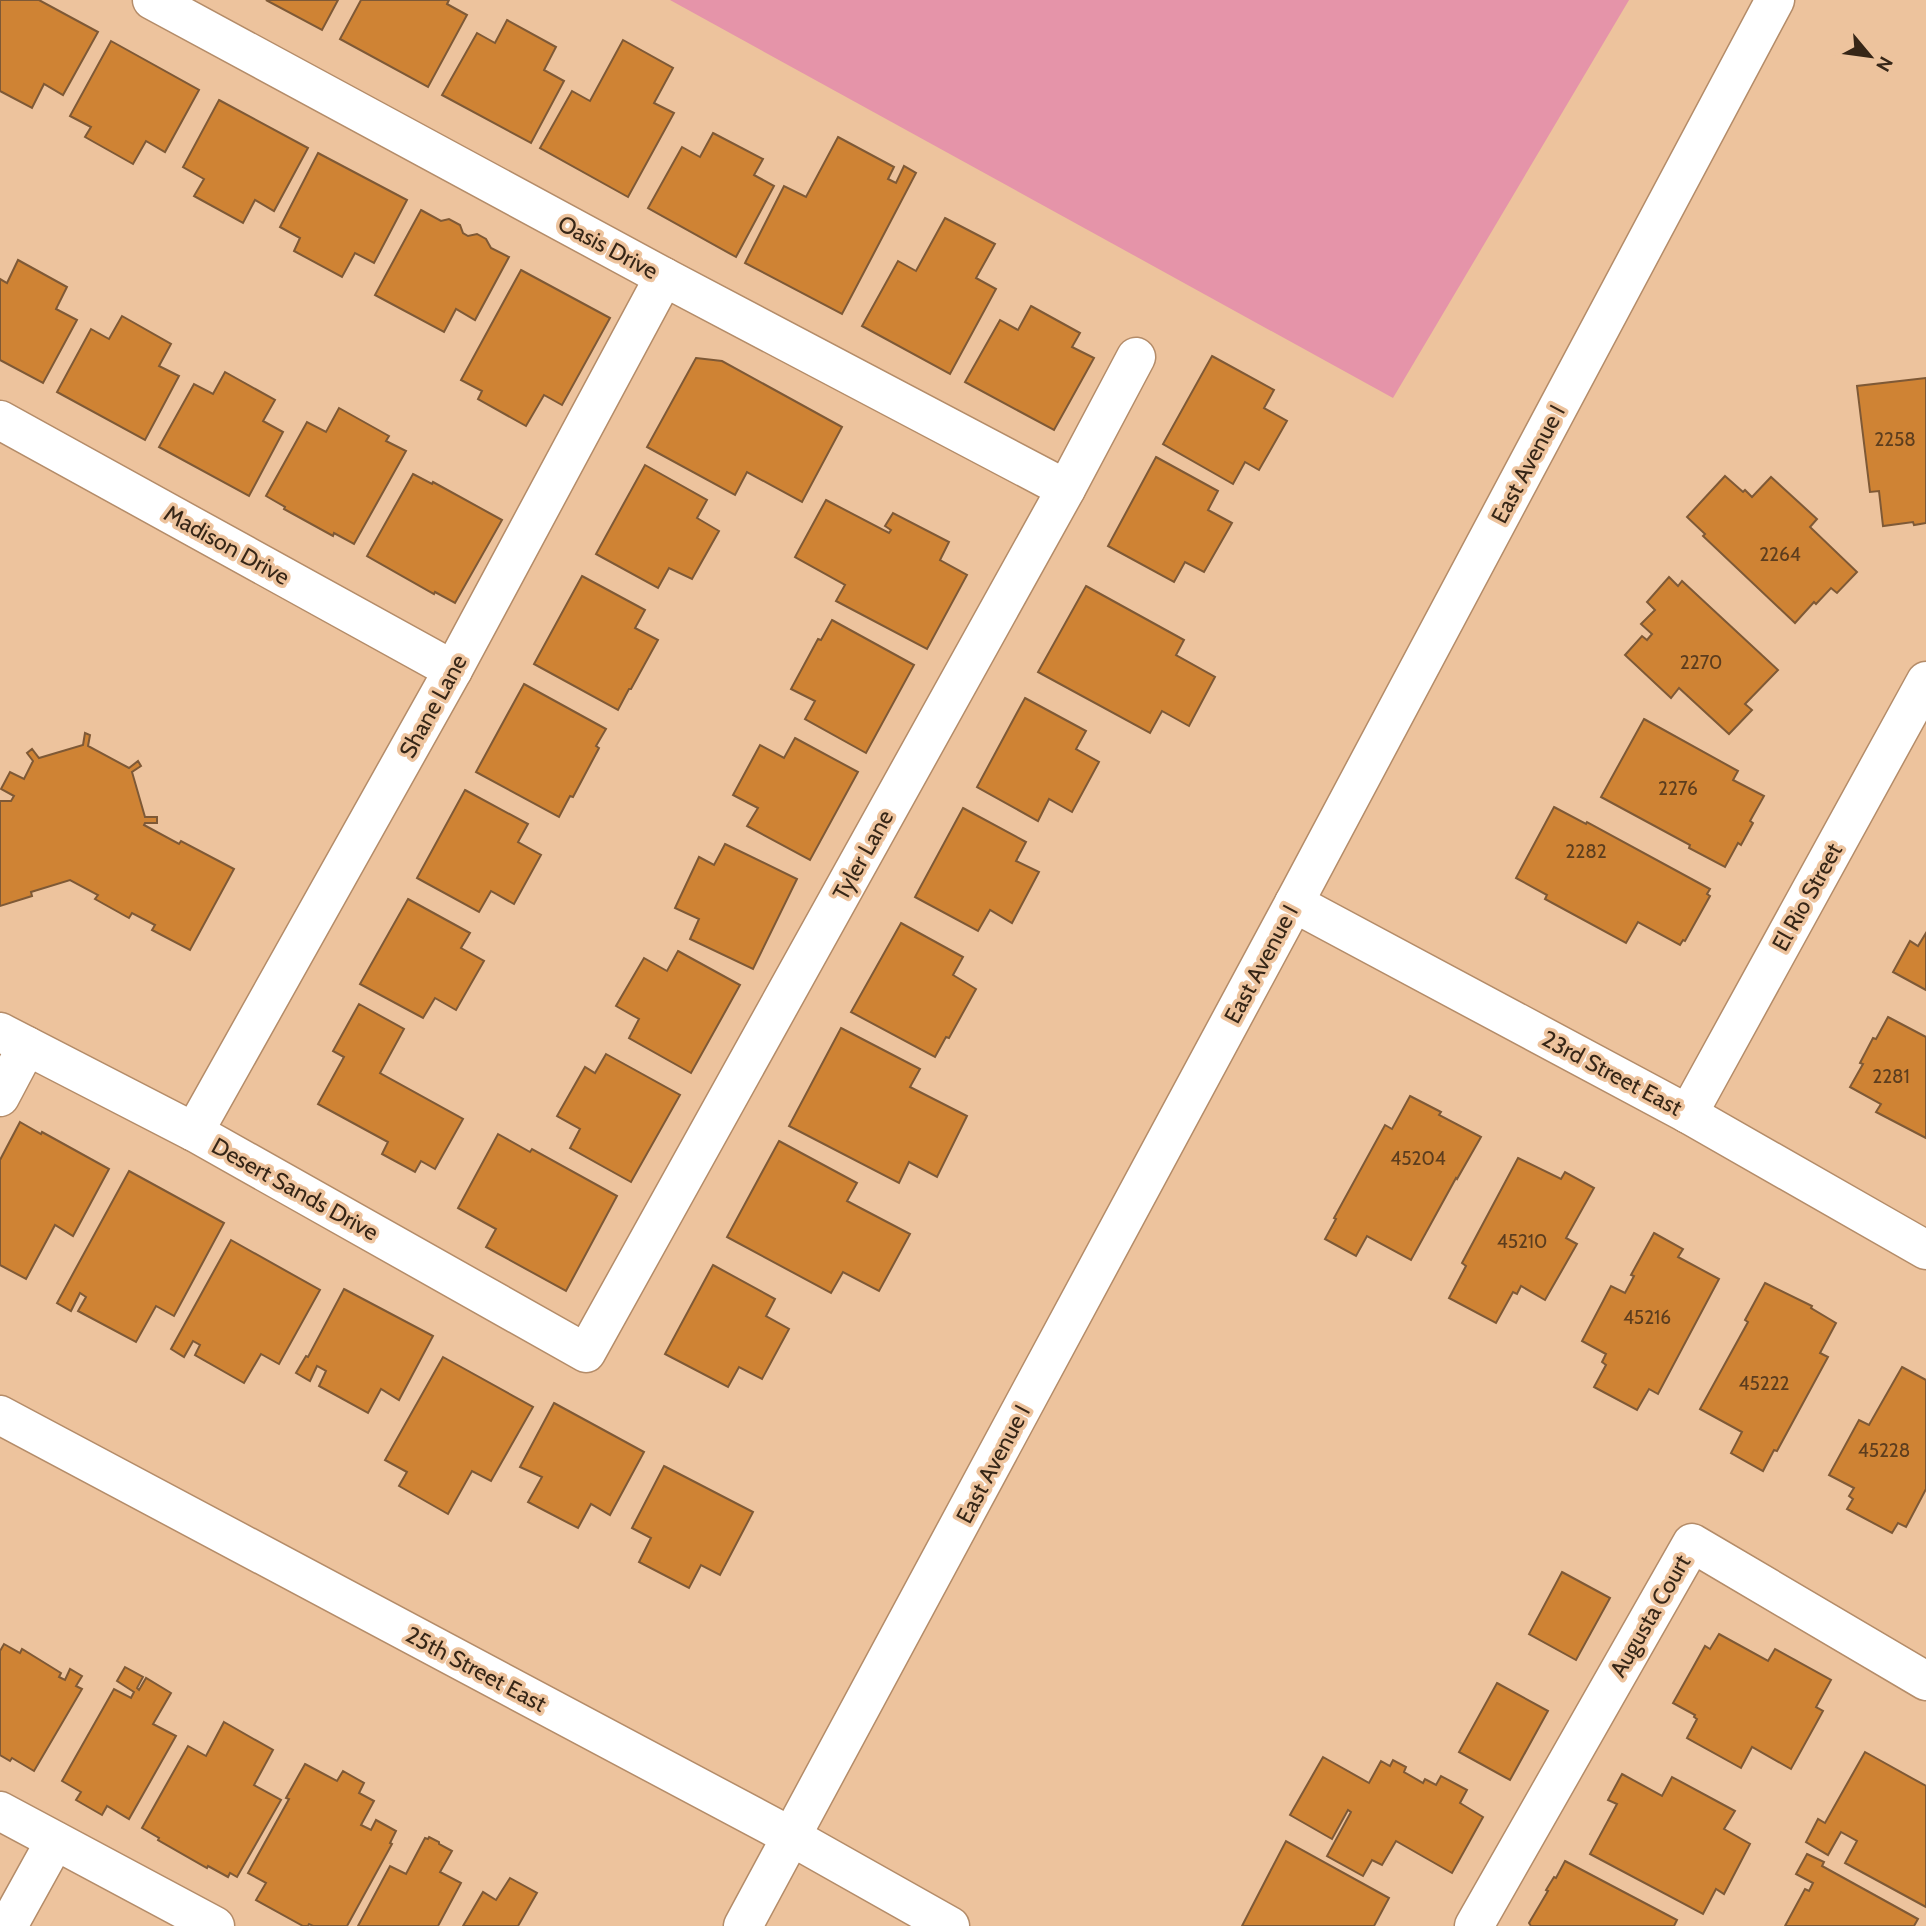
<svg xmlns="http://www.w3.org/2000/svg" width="1926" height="1926" font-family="Cabin,sans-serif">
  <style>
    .green { fill: #e594a9 }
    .building { fill: #cf8334; stroke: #7e5936; stroke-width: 2 }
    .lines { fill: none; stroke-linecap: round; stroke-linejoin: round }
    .street-casing { stroke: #b48c69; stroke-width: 41 }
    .secondary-casing { stroke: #b48c69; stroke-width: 41 }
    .street { stroke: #fff; stroke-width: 38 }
    .secondary { stroke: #fff; stroke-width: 38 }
    .labels { text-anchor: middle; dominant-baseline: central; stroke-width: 7; stroke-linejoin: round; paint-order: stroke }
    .number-label { font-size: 19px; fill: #5c3d1e }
    .street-label { font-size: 23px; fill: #362617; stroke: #edc39d }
  </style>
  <rect width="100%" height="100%" fill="#edc39d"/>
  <path class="green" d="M670,0H1629L1393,398Z"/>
  <g class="building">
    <path d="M0,0H39L98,32L63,95L44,84L32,108L0,91Z"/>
    <path d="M266,0H338L322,30Z"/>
    <path d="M361,0H449L447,4L467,15L428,87L340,39Z"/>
    <path d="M507,20L556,47L544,70L564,81L531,143L442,95L477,33L495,43Z"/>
    <path d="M623,40L673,68L654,103L674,113L628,197L540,148L572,91L590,101Z"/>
    <path d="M111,41L199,90L165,152L146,141L133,164L85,137L91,127L70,116Z"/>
    <path d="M219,100L308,148L274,211L255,200L243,223L194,196L204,179L183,167Z"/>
    <path d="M713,133L763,159L754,175L774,186L736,257L648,208L682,147L700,157Z"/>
    <path d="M838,137L894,167L888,179L896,183L904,166L916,173L842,314L745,263L784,186L806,197Z"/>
    <path d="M318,153L407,200L374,263L355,253L342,277L294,251L300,238L280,227Z"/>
    <path d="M421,210L441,221L449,219L460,225L463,233L468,236L477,234L486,239L491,248L509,257L475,320L456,309L444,332L375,295Z"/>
    <path d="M945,218L995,244L976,278L996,289L950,374L862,326L898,261L916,271Z"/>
    <path d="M18,260L67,287L56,309L77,320L43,383L0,360V279L7,283Z"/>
    <path d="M521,270L610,318L562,405L544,395L526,426L478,399L482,391L461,380Z"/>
    <path d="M1031,306L1080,333L1072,347L1094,358L1054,430L965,382L1000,320L1018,330Z"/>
    <path d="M122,316L171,344L159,366L179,376L145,440L57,392L91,329L109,339Z"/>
    <path d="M1212,356L1274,390L1264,408L1287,421L1259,470L1245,462L1233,484L1163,444Z"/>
    <path d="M696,358L722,361L842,427L802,502L747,472L735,495L647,447Z"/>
    <path d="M225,372L275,400L263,421L283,432L249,496L159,447L194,384L213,394Z"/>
    <path d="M1926,378V523L1914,525L1913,522L1883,526L1879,491L1870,492L1857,386Z"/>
    <path d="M339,408L389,436L386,441L406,451L354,544L334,533L333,536L284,509L285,507L266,496L307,422L326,432Z"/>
    <path d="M1156,457L1218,491L1208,510L1232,523L1204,572L1185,562L1174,582L1108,546Z"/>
    <path d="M645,465L707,500L697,518L719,531L692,579L669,568L658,588L596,554Z"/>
    <path d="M413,474L432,484L433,482L502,520L455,603L435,592L434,594L367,556Z"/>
    <path d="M1725,476L1743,492L1745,490L1752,497L1771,477L1817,519L1810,527L1857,572L1837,593L1831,588L1816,604L1814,602L1795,623L1703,536L1705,534L1687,517Z"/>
    <path d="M826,500L889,533L891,530L885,526L893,513L949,542L940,560L967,575L927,649L836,601L845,585L795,557Z"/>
    <path d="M582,576L645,610L635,628L658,640L631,689H629L618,710L534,664Z"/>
    <path d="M1669,577L1678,586L1682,581L1778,670L1745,704L1752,710L1729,734L1679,688L1671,698L1625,655L1642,636L1647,640L1652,634L1641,624L1655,610L1647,602Z"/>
    <path d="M1086,586L1184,640L1176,655L1215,677L1189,726L1162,711L1150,733L1038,672Z"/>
    <path d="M832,620L914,665L866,753L805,719L815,701L791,689L818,639L821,640Z"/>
    <path d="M524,684L606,729L596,746L599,748L573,797L570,796L559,817L476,772Z"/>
    <path d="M1025,698L1086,731L1076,749L1099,762L1072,812L1049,799L1038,821L977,787Z"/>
    <path d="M1644,719L1738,771L1733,780L1764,796L1750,821L1753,823L1741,845L1738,843L1725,867L1689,848L1690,845L1601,797Z"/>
    <path d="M85,733L90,735L88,746L129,768L138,761L141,766L132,772L145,817H157V823H145L144,825L179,844L181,841L234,869L190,950L152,930L155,925L132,913L129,918L95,899L98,895L70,880L31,892L32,896L0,906V801H11L14,796L1,789L10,772L24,779L33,761L27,753L32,749L39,758L83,745Z"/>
    <path d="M795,738L858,772L810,860L747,826L758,808L733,795L760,745L784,758Z"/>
    <path d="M465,790L528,824L518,842L541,855L514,904L491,891L479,912L417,878Z"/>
    <path d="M1554,807L1586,824L1587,822L1710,889L1707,894L1710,896L1685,941L1683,940L1680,945L1638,922L1626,943L1545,899L1547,895L1516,878Z"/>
    <path d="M963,808L1026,842L1016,861L1039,872L1012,923L990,910L978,931L915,897Z"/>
    <path d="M725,844L797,879L753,969L690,939L699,919L675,908L699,857L714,865Z"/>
    <path d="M408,899L470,933L461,948L484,961L456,1010L435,998L423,1018L360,984Z"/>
    <path d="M901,923L963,957L953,975L976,989L949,1038L946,1037L935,1057L851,1012Z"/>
    <path d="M1926,933V990L1893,972L1910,941L1918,946Z"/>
    <path d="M678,951L740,985L691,1073L629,1038L639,1019L616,1006L644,958L667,971Z"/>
    <path d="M359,1004L404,1029L380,1073L463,1119L435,1169L421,1161L415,1172L382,1154L388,1142L318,1104L344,1057L333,1051Z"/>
    <path d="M1888,1017L1926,1037V1138L1876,1112L1881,1104L1850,1087L1863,1064L1860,1063L1873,1038L1876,1039Z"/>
    <path d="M841,1028L920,1069L910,1087L967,1116L937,1177L909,1162L899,1183L789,1126Z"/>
    <path d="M606,1054L680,1095L631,1182L570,1148L580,1129L557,1116L585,1067L595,1073Z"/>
    <path d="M1410,1096L1441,1112L1439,1115L1481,1137L1457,1179L1456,1178L1411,1260L1367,1236L1356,1256L1325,1239L1336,1219L1334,1218L1385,1125L1392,1129Z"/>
    <path d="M20,1122L41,1134L42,1132L109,1169L73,1236L55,1225L26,1279L0,1265V1160Z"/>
    <path d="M498,1134L530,1152L532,1149L617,1196L566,1291L486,1247L496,1229L458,1208Z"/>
    <path d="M779,1141L857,1183L847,1201L910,1234L879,1291L843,1272L831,1293L727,1237Z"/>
    <path d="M1518,1158L1561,1179L1565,1172L1594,1188L1566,1238L1577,1244L1545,1300L1521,1286L1517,1294L1513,1292L1496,1323L1449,1298L1466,1266L1462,1263Z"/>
    <path d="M129,1171L224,1223L174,1316L156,1306L136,1342L78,1311L86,1297L80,1293L71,1311L57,1303Z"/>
    <path d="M1654,1233L1683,1249L1678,1257L1719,1279L1658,1394L1649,1389L1637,1410L1594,1387L1606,1365L1602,1362L1606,1354L1582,1341L1611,1286L1625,1293L1634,1276L1631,1275Z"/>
    <path d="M231,1240L320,1290L279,1364L261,1354L244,1383L195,1355L200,1345L193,1341L184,1357L171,1349Z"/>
    <path d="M713,1265L775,1299L766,1316L789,1329L762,1379L739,1367L728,1387L665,1354Z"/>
    <path d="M1765,1283L1812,1306L1811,1308L1836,1323L1820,1353L1828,1357L1777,1451L1774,1450L1763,1471L1731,1453L1742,1432L1700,1409L1748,1322L1745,1320Z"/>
    <path d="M344,1289L433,1336L399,1400L381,1389L368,1413L319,1386L326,1371L317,1366L310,1381L296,1373L306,1356L308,1357Z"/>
    <path d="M443,1357L533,1407L491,1481L472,1471L448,1514L399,1486L407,1472L385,1460Z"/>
    <path d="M1902,1367L1926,1380V1489L1906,1527L1898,1523L1892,1533L1847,1509L1853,1499L1849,1496L1854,1488L1829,1475L1859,1420L1869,1425Z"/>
    <path d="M554,1403L644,1452L610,1515L591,1504L578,1528L528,1502L542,1477L520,1467Z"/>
    <path d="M664,1466L753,1512L720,1575L701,1565L689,1588L639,1562L651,1538L632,1528Z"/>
    <path d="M1562,1572L1610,1598L1576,1660L1529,1634Z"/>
    <path d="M1719,1634L1768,1661L1775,1649L1831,1680L1816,1707L1823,1711L1791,1769L1752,1747L1741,1768L1687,1738L1697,1719L1694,1717L1695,1715L1673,1703L1705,1646L1710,1649Z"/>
    <path d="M4,1644L20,1653L22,1649L61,1673L59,1677L65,1680L70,1669L82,1676L76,1686L82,1689L34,1771L12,1758L10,1761L0,1755V1651Z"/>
    <path d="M125,1667L143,1677L137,1688L139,1690L146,1678L171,1693L153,1724L176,1736L129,1819L107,1806L102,1815L76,1800L81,1792L62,1781L114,1689L131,1698L134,1692L117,1681Z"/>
    <path d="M1497,1683L1548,1711L1510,1780L1459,1752Z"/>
    <path d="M224,1722L273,1750L254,1785L281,1800L237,1877L230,1873L228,1877L208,1866L207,1868L158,1840L159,1838L142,1828L188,1746L206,1756Z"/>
    <path d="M1865,1752L1926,1786V1907L1845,1863L1857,1841L1841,1832L1828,1855L1806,1842L1818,1819L1825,1823Z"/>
    <path d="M1323,1757L1369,1783L1381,1761L1390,1766L1393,1760L1406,1767L1404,1772L1423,1783L1425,1779L1436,1785L1441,1776L1467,1790L1460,1803L1483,1817L1452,1873L1396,1841L1382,1865L1372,1860L1363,1876L1327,1856L1351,1812L1348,1810L1332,1839L1290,1815Z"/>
    <path d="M305,1764L337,1781L343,1771L364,1783L359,1793L374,1801L361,1825L371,1830L376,1820L396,1831L390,1843L392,1844L347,1926H313L309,1924L308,1926H303L256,1900L266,1883L248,1873L289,1799L286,1798Z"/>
    <path d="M1622,1774L1662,1796L1672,1777L1735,1811L1724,1829L1750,1844L1724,1894L1716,1889L1703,1914L1590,1854L1617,1804L1608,1800Z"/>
    <path d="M429,1837L439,1842V1844L452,1851L440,1872L461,1883L438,1926H358L390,1866L406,1874L425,1838L428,1839Z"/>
    <path d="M1286,1841L1389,1898L1374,1926H1242Z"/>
    <path d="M1807,1854L1824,1862L1822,1866L1918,1919L1914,1926H1785L1805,1889L1809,1891L1813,1883L1796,1874Z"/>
    <path d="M1565,1861L1677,1920L1674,1926H1531L1529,1923L1548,1891L1546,1890L1554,1877L1556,1878Z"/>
    <path d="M510,1878L537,1893L518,1926H463L483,1892L496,1900Z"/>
  </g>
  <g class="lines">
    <g class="street-casing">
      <g id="street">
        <path d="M152,0L664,277L1066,489"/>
        <path d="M0,420L453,670"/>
        <path d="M1294,903L1688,1114L1926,1250"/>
        <path d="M0,1032L194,1132L586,1353L1066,489L1136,357"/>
        <path d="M0,1097L27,1046"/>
        <path d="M1688,1114L1926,681"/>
        <path d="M194,1132L453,670L664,277"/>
        <path d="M0,1811L215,1926"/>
        <path d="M8,1926L55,1841"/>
        <path d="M1474,1926L1692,1543L1926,1681"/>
      </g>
    </g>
    <g class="secondary-casing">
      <g id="secondary">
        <path d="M0,1415L792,1837L950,1926"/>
        <path d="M743,1926L1294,903L1775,0"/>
      </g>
    </g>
    <use href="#street" class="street"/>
    <use href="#secondary" class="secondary"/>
  </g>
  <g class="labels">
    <g class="number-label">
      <text x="1895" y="439">2258</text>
      <text x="1780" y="554">2264</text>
      <text x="1701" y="662">2270</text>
      <text x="1678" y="788">2276</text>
      <text x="1586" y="851">2282</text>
      <text x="1891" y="1076">2281</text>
      <text x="1418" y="1158">45204</text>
      <text x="1522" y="1241">45210</text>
      <text x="1647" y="1317">45216</text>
      <text x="1764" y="1383">45222</text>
      <text x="1884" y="1450">45228</text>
    </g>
    <g class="street-label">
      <text transform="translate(608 247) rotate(28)">Oasis Drive</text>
      <text transform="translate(1528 464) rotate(-62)">East Avenue I</text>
      <text transform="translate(227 545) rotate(29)">Madison Drive</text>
      <text transform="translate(433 706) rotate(-61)">Shane Lane</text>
      <text transform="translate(863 855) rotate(-61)">Tyler Lane</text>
      <text transform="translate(1807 897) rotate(-61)">El Rio Street</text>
      <text transform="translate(1261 964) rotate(-62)">East Avenue I</text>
      <text transform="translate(1612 1073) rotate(28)">23rd Street East</text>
      <text transform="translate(295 1189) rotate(29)">Desert Sands Drive</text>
      <text transform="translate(993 1464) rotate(-62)">East Avenue I</text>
      <text transform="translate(1650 1616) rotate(-60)">Augusta Court</text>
      <text transform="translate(476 1669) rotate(28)">25th Street East</text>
    </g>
  </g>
  <g transform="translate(1870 56) rotate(119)" stroke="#edc39d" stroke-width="5" paint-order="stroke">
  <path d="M0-5L12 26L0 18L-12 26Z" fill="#362617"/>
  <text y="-10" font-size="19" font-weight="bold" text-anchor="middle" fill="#362617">N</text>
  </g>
</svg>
